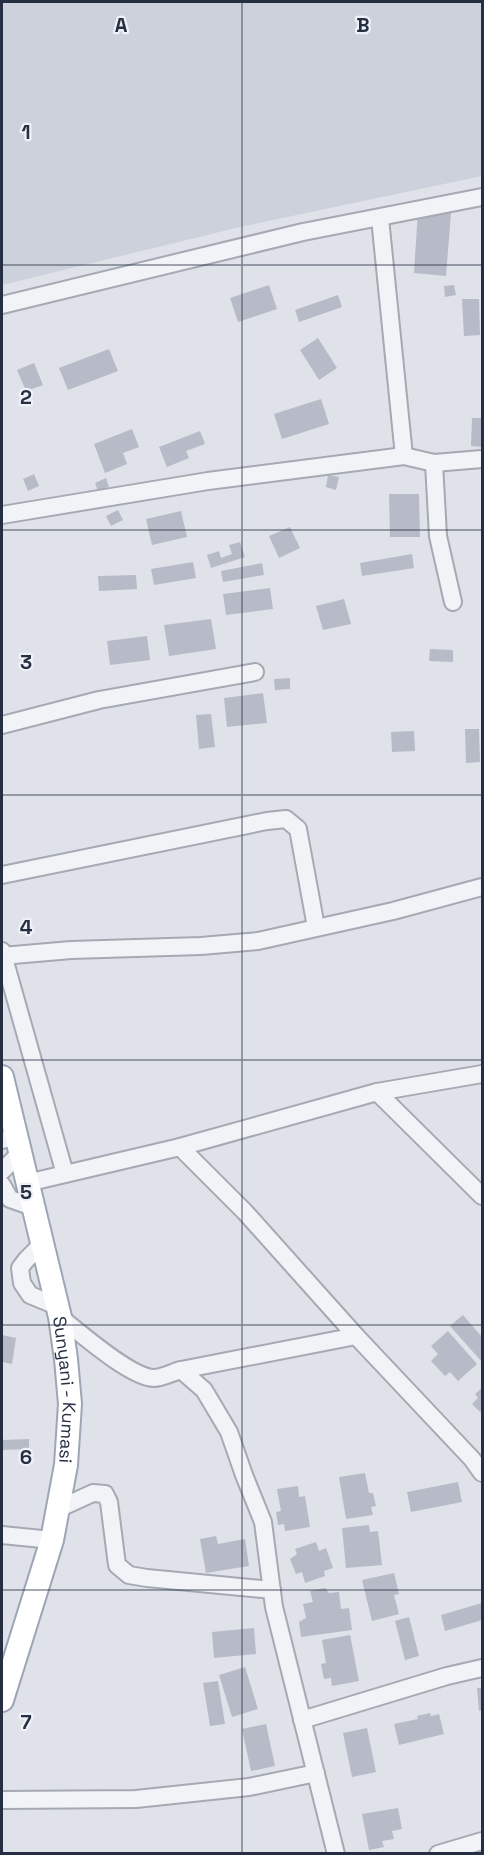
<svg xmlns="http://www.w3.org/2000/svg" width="484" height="1855" font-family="'Space Grotesk',sans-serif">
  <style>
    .built { fill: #cdd1db }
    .building { fill: #b6bbc7 }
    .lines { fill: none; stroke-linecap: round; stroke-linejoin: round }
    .minor-casing { stroke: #a4a9b4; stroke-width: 20 }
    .major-casing { stroke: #9da6b6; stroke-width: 26 }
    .minor { stroke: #f2f3f7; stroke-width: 16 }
    .major { stroke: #fff; stroke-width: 22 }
    .grid { fill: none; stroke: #262f42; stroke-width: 1.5; stroke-opacity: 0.55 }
    .labels { text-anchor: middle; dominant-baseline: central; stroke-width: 4.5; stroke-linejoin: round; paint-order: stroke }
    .street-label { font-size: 18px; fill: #262f42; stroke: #eef1f7 }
    .grid-label { font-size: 20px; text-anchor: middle; font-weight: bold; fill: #262f42; stroke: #eef1f7; stroke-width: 4.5; stroke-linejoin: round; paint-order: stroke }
  </style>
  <rect width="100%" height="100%" fill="#dfe2e9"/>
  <path class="built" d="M2,2H482V176L240,227L2,285Z"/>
  <g class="building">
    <path d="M418,210L451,213L446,276L414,273Z"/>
    <path d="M269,285L277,309L238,322L230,298Z"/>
    <path d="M454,285L456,295L445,297L444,286Z"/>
    <path d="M338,295L342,307L299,322L295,310Z"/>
    <path d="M462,299H479L480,335L464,336Z"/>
    <path d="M318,338L337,368L319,380L300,350Z"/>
    <path d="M109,349L118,371L68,390L59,368Z"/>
    <path d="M34,363L43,385L26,391L17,370Z"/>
    <path d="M321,399L329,424L282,439L274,414Z"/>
    <path d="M472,418H482V447L471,446Z"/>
    <path d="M132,429L139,447L123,453L127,464L105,473L94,444Z"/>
    <path d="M200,431L205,444L186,451L189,458L167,467L159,447Z"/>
    <path d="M34,474L39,486L28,491L23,479Z"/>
    <path d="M328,475L339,477L336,490L326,487Z"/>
    <path d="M106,478L109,487L98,491L95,483Z"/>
    <path d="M389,494H419L420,537H390Z"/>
    <path d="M118,510L123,520L111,526L106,516Z"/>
    <path d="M181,511L187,537L152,545L146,519Z"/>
    <path d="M290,527L300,548L279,558L269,536Z"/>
    <path d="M240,542L245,557L211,568L207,555L219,551L221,558L232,554L229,545Z"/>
    <path d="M412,554L414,568L362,576L360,563Z"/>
    <path d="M193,562L196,578L154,585L151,569Z"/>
    <path d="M262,563L264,575L223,582L221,571Z"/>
    <path d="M136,575L137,589L99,591L98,576Z"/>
    <path d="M270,588L273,609L226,615L223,594Z"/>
    <path d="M344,599L351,624L323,630L316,606Z"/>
    <path d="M211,619L216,649L169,656L164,625Z"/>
    <path d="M147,636L150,660L110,665L107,641Z"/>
    <path d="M430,649L453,650V662L429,661Z"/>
    <path d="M290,678V689L275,690L274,679Z"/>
    <path d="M263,693L267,723L227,727L224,698Z"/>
    <path d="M211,714L215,747L199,749L196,715Z"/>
    <path d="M465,729H479L480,762L466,763Z"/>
    <path d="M414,731L415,751L392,752L391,732Z"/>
    <path d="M463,1315L482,1337V1362L450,1326Z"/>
    <path d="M448,1331L477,1364L458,1381L450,1372L445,1376L431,1361L438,1354L431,1346Z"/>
    <path d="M2,1335L16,1338L12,1364L2,1362Z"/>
    <path d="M482,1388V1412L479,1411L472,1404L478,1398L475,1394Z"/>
    <path d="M29,1439V1449L2,1450V1440Z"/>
    <path d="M365,1473L369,1493H373L376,1506L371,1507L373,1515L346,1519L339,1477Z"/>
    <path d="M458,1482L462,1502L411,1512L407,1492Z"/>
    <path d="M298,1486L299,1497L305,1496L310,1527L285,1531L284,1524L278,1525L276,1512L281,1511L277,1489Z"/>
    <path d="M369,1525L370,1532L378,1531L382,1565L346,1568L342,1528Z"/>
    <path d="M216,1536L218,1544L245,1539L249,1566L206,1573L200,1539Z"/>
    <path d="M316,1542L319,1551L326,1548L333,1568L324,1571L325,1576L305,1583L302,1572L296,1574L290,1559L297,1554L295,1549Z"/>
    <path d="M394,1573L399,1594L394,1595L399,1614L372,1621L362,1580Z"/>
    <path d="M325,1588L329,1593L339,1592L341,1609L349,1608L352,1630L301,1637L299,1622L306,1618L303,1604L313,1602L310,1591Z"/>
    <path d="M482,1603V1620L445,1631L441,1615Z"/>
    <path d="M409,1617L419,1656L405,1660L395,1621Z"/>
    <path d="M254,1628L256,1654L214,1658L212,1632Z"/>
    <path d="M350,1635L359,1681L332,1686L331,1678L324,1679L321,1664L326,1663L322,1640Z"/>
    <path d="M245,1667L258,1709L232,1717L219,1675Z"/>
    <path d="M218,1681L225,1724L210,1726L203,1683Z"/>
    <path d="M477,1688H482V1710L479,1711Z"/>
    <path d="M430,1713L431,1716L439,1714L444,1734L399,1745L394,1724L418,1719L417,1716Z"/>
    <path d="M266,1724L275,1766L251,1771L242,1729Z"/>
    <path d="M367,1728L376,1772L352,1777L343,1733Z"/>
    <path d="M398,1808L402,1829L392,1831L394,1839L382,1841L384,1847L369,1850L362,1814Z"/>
  </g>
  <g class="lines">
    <g class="minor-casing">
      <g id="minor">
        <path d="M380,218L404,456"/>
        <path d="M2,305L303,232L482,197"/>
        <path d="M434,463L438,536L453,602"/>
        <path d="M2,515L208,481L404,456L434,463L482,459"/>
        <path d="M2,725L99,700L255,672"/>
        <path d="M2,875L267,821L286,819L298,829L316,927"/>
        <path d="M2,951L65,1174"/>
        <path d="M2,956L71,950L201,946L258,941L393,911L482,887"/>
        <path d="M377,1092L482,1196"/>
        <path d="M2,1140L16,1137"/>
        <path d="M180,1147L245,1212L356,1336L472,1459L482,1473"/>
        <path d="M2,1171L20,1153"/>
        <path d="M27,1183L180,1147L377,1092L482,1074"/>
        <path d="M2,1185L10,1199L33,1207"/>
        <path d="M42,1244L26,1260L20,1268L22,1283L30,1295L57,1306"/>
        <path d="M60,1317C79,1332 131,1378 154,1378C162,1378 173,1372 181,1370L356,1336"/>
        <path d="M181,1370L204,1390L229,1432L244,1475L263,1522L274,1607L336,1854"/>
        <path d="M58,1509L93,1493L105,1494L109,1502L117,1565L129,1575L147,1578L272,1590"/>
        <path d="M2,1535L52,1540"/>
        <path d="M302,1720L447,1676L482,1668"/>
        <path d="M2,1800L136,1799L249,1787L316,1773"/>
        <path d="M438,1854L482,1841"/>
      </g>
    </g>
    <g class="major-casing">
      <g id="major">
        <path id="s1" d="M2,1077L60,1317L66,1359L70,1404L66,1465L52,1540L2,1700"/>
      </g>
    </g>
    <use href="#minor" class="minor"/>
    <use href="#major" class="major"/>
  </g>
  <path class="grid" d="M242,2V1854M2,265H482M2,530H482M2,795H482M2,1060H482M2,1325H482M2,1590H482"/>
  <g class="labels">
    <g class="street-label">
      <text stroke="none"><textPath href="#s1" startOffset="320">Sunyani - Kumasi</textPath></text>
    </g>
  </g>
  <g class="grid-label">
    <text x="121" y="32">A</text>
    <text x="363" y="32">B</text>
    <text x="26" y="139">1</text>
    <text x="26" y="404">2</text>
    <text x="26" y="669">3</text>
    <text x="26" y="934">4</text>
    <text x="26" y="1199">5</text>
    <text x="26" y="1464">6</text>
    <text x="26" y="1729">7</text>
  </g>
  <rect width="484" height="1855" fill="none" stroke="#262f42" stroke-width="6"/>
</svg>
